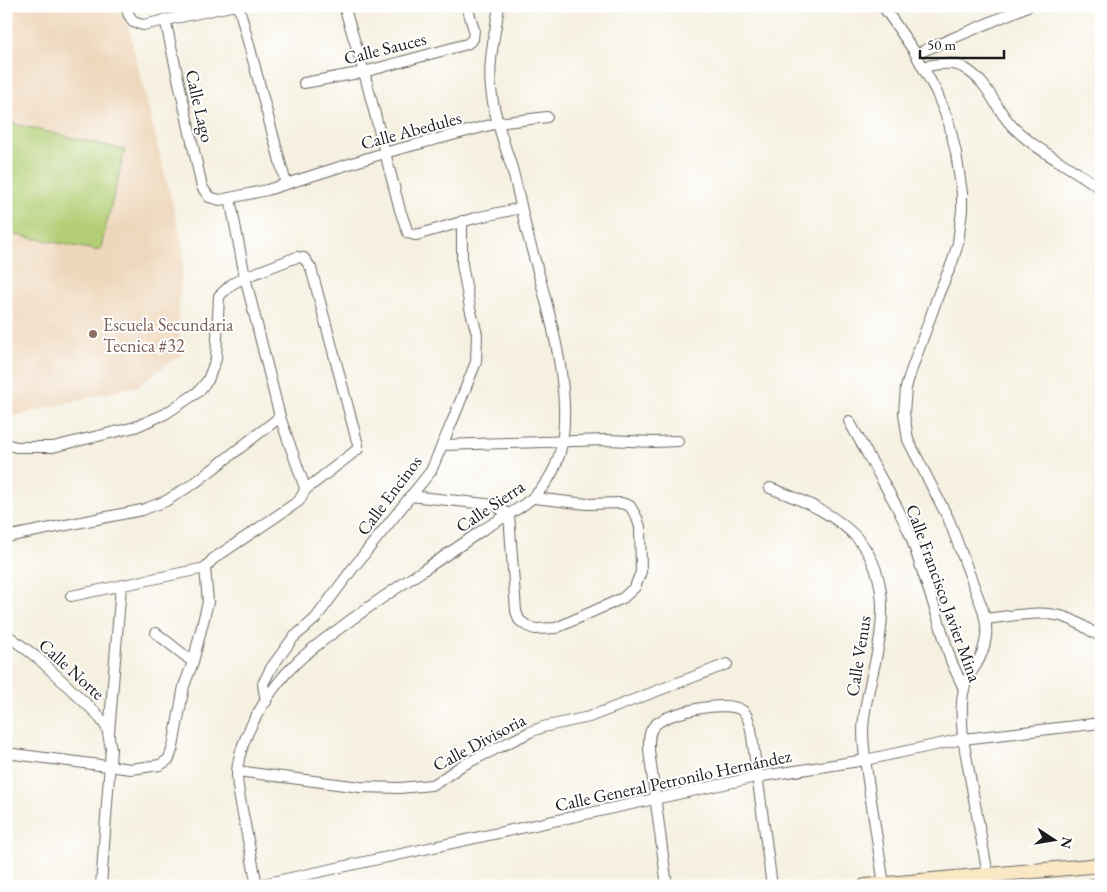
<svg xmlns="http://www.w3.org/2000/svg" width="1107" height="892" font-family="'EB Garamond',serif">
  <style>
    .built { fill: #eed7bb }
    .green { fill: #b3ce74; stroke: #687548 }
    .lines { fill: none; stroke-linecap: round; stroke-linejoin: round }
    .minor-casing { stroke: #686661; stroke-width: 12 }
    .secondary-casing { stroke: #686661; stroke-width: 16 }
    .minor { stroke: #fff; stroke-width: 10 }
    .secondary { stroke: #fae7c3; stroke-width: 14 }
    .education-dot { fill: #8d6e63; stroke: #fff; stroke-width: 2 }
    .labels { text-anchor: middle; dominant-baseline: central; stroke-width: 4; stroke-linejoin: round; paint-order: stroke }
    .street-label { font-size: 18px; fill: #1c1c1c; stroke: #fff }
    .education-label { font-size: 18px; fill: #785e54; stroke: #fff; text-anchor: start }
  </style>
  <rect width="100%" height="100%" fill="#fff"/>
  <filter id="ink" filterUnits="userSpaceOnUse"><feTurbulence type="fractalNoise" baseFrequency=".02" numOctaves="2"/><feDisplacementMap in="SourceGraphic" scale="10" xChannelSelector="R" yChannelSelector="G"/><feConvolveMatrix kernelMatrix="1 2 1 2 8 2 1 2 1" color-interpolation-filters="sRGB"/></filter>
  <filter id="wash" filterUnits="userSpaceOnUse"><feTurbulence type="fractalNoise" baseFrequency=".0096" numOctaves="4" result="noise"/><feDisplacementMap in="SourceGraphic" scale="20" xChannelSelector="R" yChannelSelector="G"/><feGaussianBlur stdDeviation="1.12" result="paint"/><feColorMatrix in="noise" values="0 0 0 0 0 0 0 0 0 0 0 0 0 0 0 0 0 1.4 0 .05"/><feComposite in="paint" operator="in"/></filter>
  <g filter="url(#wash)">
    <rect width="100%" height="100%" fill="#f5f0e0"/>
    <path class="built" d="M6,6H123L184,251L178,313L180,355L137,386L6,418Z"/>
    <path class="green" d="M6,122L125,150L100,251L6,233Z"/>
  </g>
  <g filter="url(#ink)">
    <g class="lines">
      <g class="minor-casing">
        <g id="minor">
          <path d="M127,6L128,13L133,22L143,25L231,6"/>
          <path d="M233,6L237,7L240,11L286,184"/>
          <path d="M344,6L364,72L400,210L408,233L415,235L420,234L475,218L521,208"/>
          <path d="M883,6L914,51L936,91L949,123L956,153L962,193V210L958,243L952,263L939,293L910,374L906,388L904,413L908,440L949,520L983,610C989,630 987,646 976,665C971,672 966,680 964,689C960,705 962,723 963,739L988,875"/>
          <path d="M165,19L202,187L209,197L220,200L267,190L384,153L498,123L547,117"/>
          <path d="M916,54L1028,6"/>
          <path d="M923,67C936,64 953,61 964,68C990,83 994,108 1013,127C1038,152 1072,167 1101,189"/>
          <path d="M304,83L364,72L467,44L473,39L474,30L467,6"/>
          <path d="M849,421L897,507L910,534L937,615L951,661L964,689"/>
          <path d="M6,444L16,447H53L135,427L165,414L198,392L208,380L216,359L219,296L232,284L245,277L230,198"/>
          <path d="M442,445L607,440L654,442L678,441"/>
          <path d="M770,488C845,515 893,548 880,636C876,667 864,698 863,730C863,751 867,773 870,794C875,824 879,854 884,884"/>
          <path d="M410,496L495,505L509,515L516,611L519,620L527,626L535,629L556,628L623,598L635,587L641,572L640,527L637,518L630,506L621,503L587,504L534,498"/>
          <path d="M6,537L142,510L166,501L196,482L280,417"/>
          <path d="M71,596L205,568"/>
          <path d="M986,619C1011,616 1042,609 1067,618C1079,622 1090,631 1101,637"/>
          <path d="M156,633L193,662"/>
          <path d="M6,634L39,659L97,714L107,728L111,749L101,886"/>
          <path d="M266,702L263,684L271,668L293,638L315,619L353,568L431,471L452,422L476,362L477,334L470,308L462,264V221"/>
          <path d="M109,733L121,586"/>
          <path d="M6,753L131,769L160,765L169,759L173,747L184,686L193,662L208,602L205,568L213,559L299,501L305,490L358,449V445L311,268L304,258L297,257L245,277L280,417L304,485L305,490"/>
          <path d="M237,771L360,787L400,788L431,785L438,782L461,766L530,732L543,727L589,717L727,664"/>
          <path d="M254,886L756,777L865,760L963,739L1101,723"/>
          <path d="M257,886C253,864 248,841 244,819C241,804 237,788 237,773C239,737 270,688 295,664C309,650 325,639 340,628C385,594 433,565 478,533C507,513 536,505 553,471C583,413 545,297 528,236C522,213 518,188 511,165C503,140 494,115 491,89C488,61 495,34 499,6"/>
          <path d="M667,886L649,750C649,742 648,731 655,725C668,712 727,699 743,711C748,715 749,723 751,729L772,886"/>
        </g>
      </g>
      <g class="secondary-casing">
        <g id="secondary">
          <path d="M865,886L1101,865"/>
          <path d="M1093,886L1101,885"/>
        </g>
      </g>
      <use href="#minor" class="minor"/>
      <use href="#secondary" class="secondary"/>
    </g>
  </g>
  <circle class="education-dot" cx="93" cy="334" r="5"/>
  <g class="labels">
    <g class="street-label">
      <text transform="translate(385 48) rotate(-14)">Calle Sauces</text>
      <text transform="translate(200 106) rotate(77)">Calle Lago</text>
      <text transform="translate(411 130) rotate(-15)">Calle Abedules</text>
      <text transform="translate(389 495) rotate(-53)">Calle Encinos</text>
      <text transform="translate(490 506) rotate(-34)">Calle Sierra</text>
      <text transform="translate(944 593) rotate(70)">Calle Francisco Javier Mina</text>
      <text transform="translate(858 656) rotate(-81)">Calle Venus</text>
      <text transform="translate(72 669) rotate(42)">Calle Norte</text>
      <text transform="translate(479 742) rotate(-28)">Calle Divisoria</text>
      <text transform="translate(673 780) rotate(-12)">Calle General Petronilo Hernández</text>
    </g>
    <g class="education-label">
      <text x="103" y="324">Escuela Secundaria<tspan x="103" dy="21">Tecnica #32</tspan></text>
    </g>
  </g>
  <rect width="1107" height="892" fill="none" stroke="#fff" stroke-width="25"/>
  <g transform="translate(1054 840) rotate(102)" stroke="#ffffff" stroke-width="4" paint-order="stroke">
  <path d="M0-4L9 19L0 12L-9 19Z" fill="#1c1c1c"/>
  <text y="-8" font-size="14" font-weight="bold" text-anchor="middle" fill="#1c1c1c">N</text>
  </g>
  <path d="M920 50v8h84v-8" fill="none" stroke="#1c1c1c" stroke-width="2.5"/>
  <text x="927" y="50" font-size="15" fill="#1c1c1c" stroke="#ffffff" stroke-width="4" paint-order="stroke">50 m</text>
</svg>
